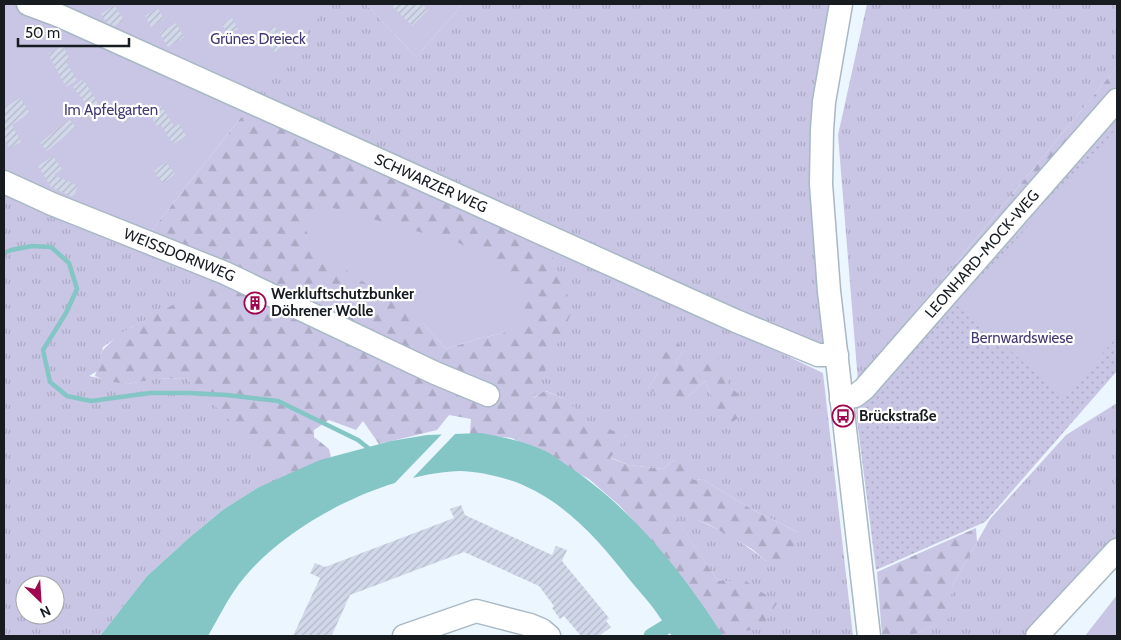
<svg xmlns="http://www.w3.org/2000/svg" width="1121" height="640" font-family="Cabin,sans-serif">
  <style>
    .grass { fill: url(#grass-tufts); fill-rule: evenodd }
    .forest { fill: url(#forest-firs); fill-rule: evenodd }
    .park { fill: url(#park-dots) }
    .garden { fill: #c9c5e5 }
    .water { fill: #83c6c5 }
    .pier { fill: #ecf6fe }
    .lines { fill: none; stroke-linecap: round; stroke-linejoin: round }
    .stream { stroke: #83c6c5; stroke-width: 4.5 }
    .canal { stroke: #83c6c5; stroke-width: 15 }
    .building { fill: url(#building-hatch) }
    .minor-casing { stroke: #a8b8c4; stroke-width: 25 }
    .minor { stroke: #fff; stroke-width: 22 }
    .labels { text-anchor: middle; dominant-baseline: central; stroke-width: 4.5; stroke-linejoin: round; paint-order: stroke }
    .park-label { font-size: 15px; fill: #453974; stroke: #fff }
    .street-label { font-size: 15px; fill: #171c21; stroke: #fff }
    .poi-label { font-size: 15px; font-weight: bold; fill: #171c21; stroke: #fff; text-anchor: start }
  </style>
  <defs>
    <pattern id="grass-tufts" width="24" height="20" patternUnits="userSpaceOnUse" patternTransform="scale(1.25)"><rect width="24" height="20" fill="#c9c5e5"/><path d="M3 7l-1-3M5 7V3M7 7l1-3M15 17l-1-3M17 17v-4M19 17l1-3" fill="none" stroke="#aca9c4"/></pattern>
    <pattern id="forest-firs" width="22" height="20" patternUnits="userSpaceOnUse" patternTransform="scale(1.25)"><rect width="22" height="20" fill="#c9c5e5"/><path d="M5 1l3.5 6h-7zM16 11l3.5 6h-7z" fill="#aca9c4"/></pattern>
    <pattern id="park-dots" width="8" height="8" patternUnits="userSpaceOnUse" patternTransform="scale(1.25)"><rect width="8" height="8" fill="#c9c5e5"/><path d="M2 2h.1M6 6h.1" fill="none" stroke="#aca9c4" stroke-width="1.8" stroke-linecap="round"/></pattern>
    <pattern id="building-hatch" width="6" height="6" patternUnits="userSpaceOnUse" patternTransform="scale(1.25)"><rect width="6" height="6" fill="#d1d8e9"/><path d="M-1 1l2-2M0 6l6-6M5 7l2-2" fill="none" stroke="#b3b9c8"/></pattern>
  </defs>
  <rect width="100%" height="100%" fill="#ecf6fe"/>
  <g class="grass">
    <path d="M328,4H366L416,57L463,4H834L823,57L836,351L819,350L249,103Z"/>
    <path d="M867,4H1117V67L858,382L838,135Z"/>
    <path d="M4,186L219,276L209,286L183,302L130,328L103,347L97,371L89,376L128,384L155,379L186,378L251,438L287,476L257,488L224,509L190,537L147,576L100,636H4ZM25,585H55V615H25Z"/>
    <path d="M546,241L823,373L853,636H746L743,631L746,581H718L670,510C705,521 739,538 767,562L798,532L753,510L702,479L694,480L674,460L663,469L629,465L609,457L627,436L582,427L563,398L546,391L532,398L534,394ZM684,350L675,363C699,371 720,373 737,393L712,396L705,381L686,398L648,388L658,373Z"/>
    <path d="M1117,403V537L1029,636H911L952,616V586L990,519L1066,435Z"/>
  </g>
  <g class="forest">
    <path d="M1117,67V93L858,382Z"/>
    <path d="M250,106L546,241L573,309L533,398L545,391L563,398L575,408L582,426L588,421L627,436L610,458L629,465L663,469L674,460L682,463L694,480L702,479L753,510L798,532L789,562H767L752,549L708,524L671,511L718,581H746L777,603L761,629L743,631L746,636H722L683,580L654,544L620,506L589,479L512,438L470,434L471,419L449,415L437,430L379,444L363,421L356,430L329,420L314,430V437L329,449L331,457L287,476L186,378L156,379L128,384L107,381L95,376L102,351L119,334L206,287L224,273L140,245ZM423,323L504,333L477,339L446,349Z"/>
    <path d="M676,341L684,350L675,363L699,369L705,356L730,361L728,383L737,393L743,413L732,423L709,412L712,396L705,381L686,398L677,402L660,396L648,388L658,373V348Z"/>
    <path d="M976,528L977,542L952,586L953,616L911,636H882L877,572Z"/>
  </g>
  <path class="park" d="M1117,83V371L985,522L876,570L856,412L860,386Z"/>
  <g class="garden">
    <path d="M4,4H329L250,106L140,245L4,185Z"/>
    <path d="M366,4H463L416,57Z"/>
    <path d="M1115,130L1117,133V337L1063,398L958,304Z"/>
    <path d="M322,205L459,243L500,265L522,289L524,317L504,333L477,339L446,349L423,323L313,247L305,228Z"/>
    <path d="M1117,595V636H1085Z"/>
  </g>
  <path class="water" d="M481,433C502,437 523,441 543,450C551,453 558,459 565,464C629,505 683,572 723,636H672C665,626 659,615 651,605C644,596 636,588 629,579C601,543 568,505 525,486C508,478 478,471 459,471C385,474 284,524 239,584C227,600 218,619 208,636H100L147,576L190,537L224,509L257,488L320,460L391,441L427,435Z"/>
  <path class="pier" d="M444,432H457L409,482L391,487Z"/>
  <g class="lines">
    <path class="stream" d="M4,253L11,250L32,246L51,247L69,263L77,289L66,313L43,350L50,382L67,396L91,401L150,393H189L227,395L278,401L358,440L372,451"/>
    <path class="canal" d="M651,636L684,616"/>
  </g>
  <g class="building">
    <path d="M390,4H422L428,10L412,26Z"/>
    <path d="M114,5L124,20L114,26L107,23L101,14Z"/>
    <path d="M158,8L164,19L151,27L145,16Z"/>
    <path d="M232,18L238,29L228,35L222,24Z"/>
    <path d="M176,23L184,37L168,47L159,33Z"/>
    <path d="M274,26L287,42L275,52L262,37Z"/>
    <path d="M63,46L70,60L66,62L77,80L66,87L48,54Z"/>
    <path d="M83,79L104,113L97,118L73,87Z"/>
    <path d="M20,98L30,113L12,125L21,142L9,148L4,138V108Z"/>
    <path d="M128,103L136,114L123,124L115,114Z"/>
    <path d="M161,106L175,127L179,124L186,136L173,144L161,125L158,127L149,114Z"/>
    <path d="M69,119L76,127L47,151L40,143Z"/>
    <path d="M53,156L62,169L54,175L78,186L73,197L51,187L38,166Z"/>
    <path d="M166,162L175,174L163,183L154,171Z"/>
    <path d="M461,505L465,515L552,555L556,546L567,550L562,561L609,618L606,621L611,627L599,636H581L564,616L560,619L552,608L554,606L539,586L464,552L350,595L332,635L327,636H293L320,578L310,573L315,563L325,567L454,518L450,509Z"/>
  </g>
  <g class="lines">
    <g class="minor-casing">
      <g id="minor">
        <path id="s1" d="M28,4L60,16L736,321L818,355H837"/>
        <path d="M841,4L824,102L822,130L821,184L829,291L869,636"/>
        <path id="s2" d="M4,182L52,204L225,273L435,373L488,395"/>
        <path id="s3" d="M841,399L855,396L864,389L1117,100"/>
        <path d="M404,636L476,611L530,625L542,630L549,636"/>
        <path d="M1037,636L1117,550"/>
      </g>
    </g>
    <use href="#minor" class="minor"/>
  </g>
  <defs>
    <g id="building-ring" transform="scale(1.125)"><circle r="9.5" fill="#fff" stroke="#9f064d" stroke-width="1.5"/><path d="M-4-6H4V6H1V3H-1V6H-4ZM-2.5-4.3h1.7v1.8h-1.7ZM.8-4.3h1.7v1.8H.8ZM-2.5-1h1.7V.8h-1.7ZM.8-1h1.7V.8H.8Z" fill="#9f064d"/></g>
    <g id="bus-ring" transform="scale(1.125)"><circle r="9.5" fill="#fff" stroke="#9f064d" stroke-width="1.5"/><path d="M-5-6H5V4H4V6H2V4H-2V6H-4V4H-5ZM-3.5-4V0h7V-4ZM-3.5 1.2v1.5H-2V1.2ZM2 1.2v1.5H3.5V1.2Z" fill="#9f064d"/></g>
  </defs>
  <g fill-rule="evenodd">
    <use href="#building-ring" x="255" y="303"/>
    <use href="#bus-ring" x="843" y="416"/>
  </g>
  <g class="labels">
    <g class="park-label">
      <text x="258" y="39">Grünes Dreieck</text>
      <text x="111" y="110">Im Apfelgarten</text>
      <text x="1022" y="338">Bernwardswiese</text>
    </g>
    <g class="street-label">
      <text stroke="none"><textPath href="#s1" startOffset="441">SCHWARZER WEG</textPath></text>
      <text stroke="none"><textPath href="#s3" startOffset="205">LEONHARD-MOCK-WEG</textPath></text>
      <text stroke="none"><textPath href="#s2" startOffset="190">WEISSDORNWEG</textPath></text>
    </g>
    <g class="poi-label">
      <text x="271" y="294">Werkluftschutzbunker<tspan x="271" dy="17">Döhrener Wolle</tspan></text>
      <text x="859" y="416">Brückstraße</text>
    </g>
  </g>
  <rect width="1121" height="640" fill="none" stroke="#171c21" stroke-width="10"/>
  <g transform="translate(40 600) rotate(155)"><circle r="24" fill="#ffffff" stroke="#a2a4a6"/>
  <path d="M0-4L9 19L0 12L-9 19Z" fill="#9f064d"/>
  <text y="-8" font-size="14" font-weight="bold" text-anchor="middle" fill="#171c21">N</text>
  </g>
  <path d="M18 38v8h111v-8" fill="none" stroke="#171c21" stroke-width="2.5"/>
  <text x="25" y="38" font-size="15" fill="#171c21" stroke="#ffffff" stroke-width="4" paint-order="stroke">50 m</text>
</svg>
